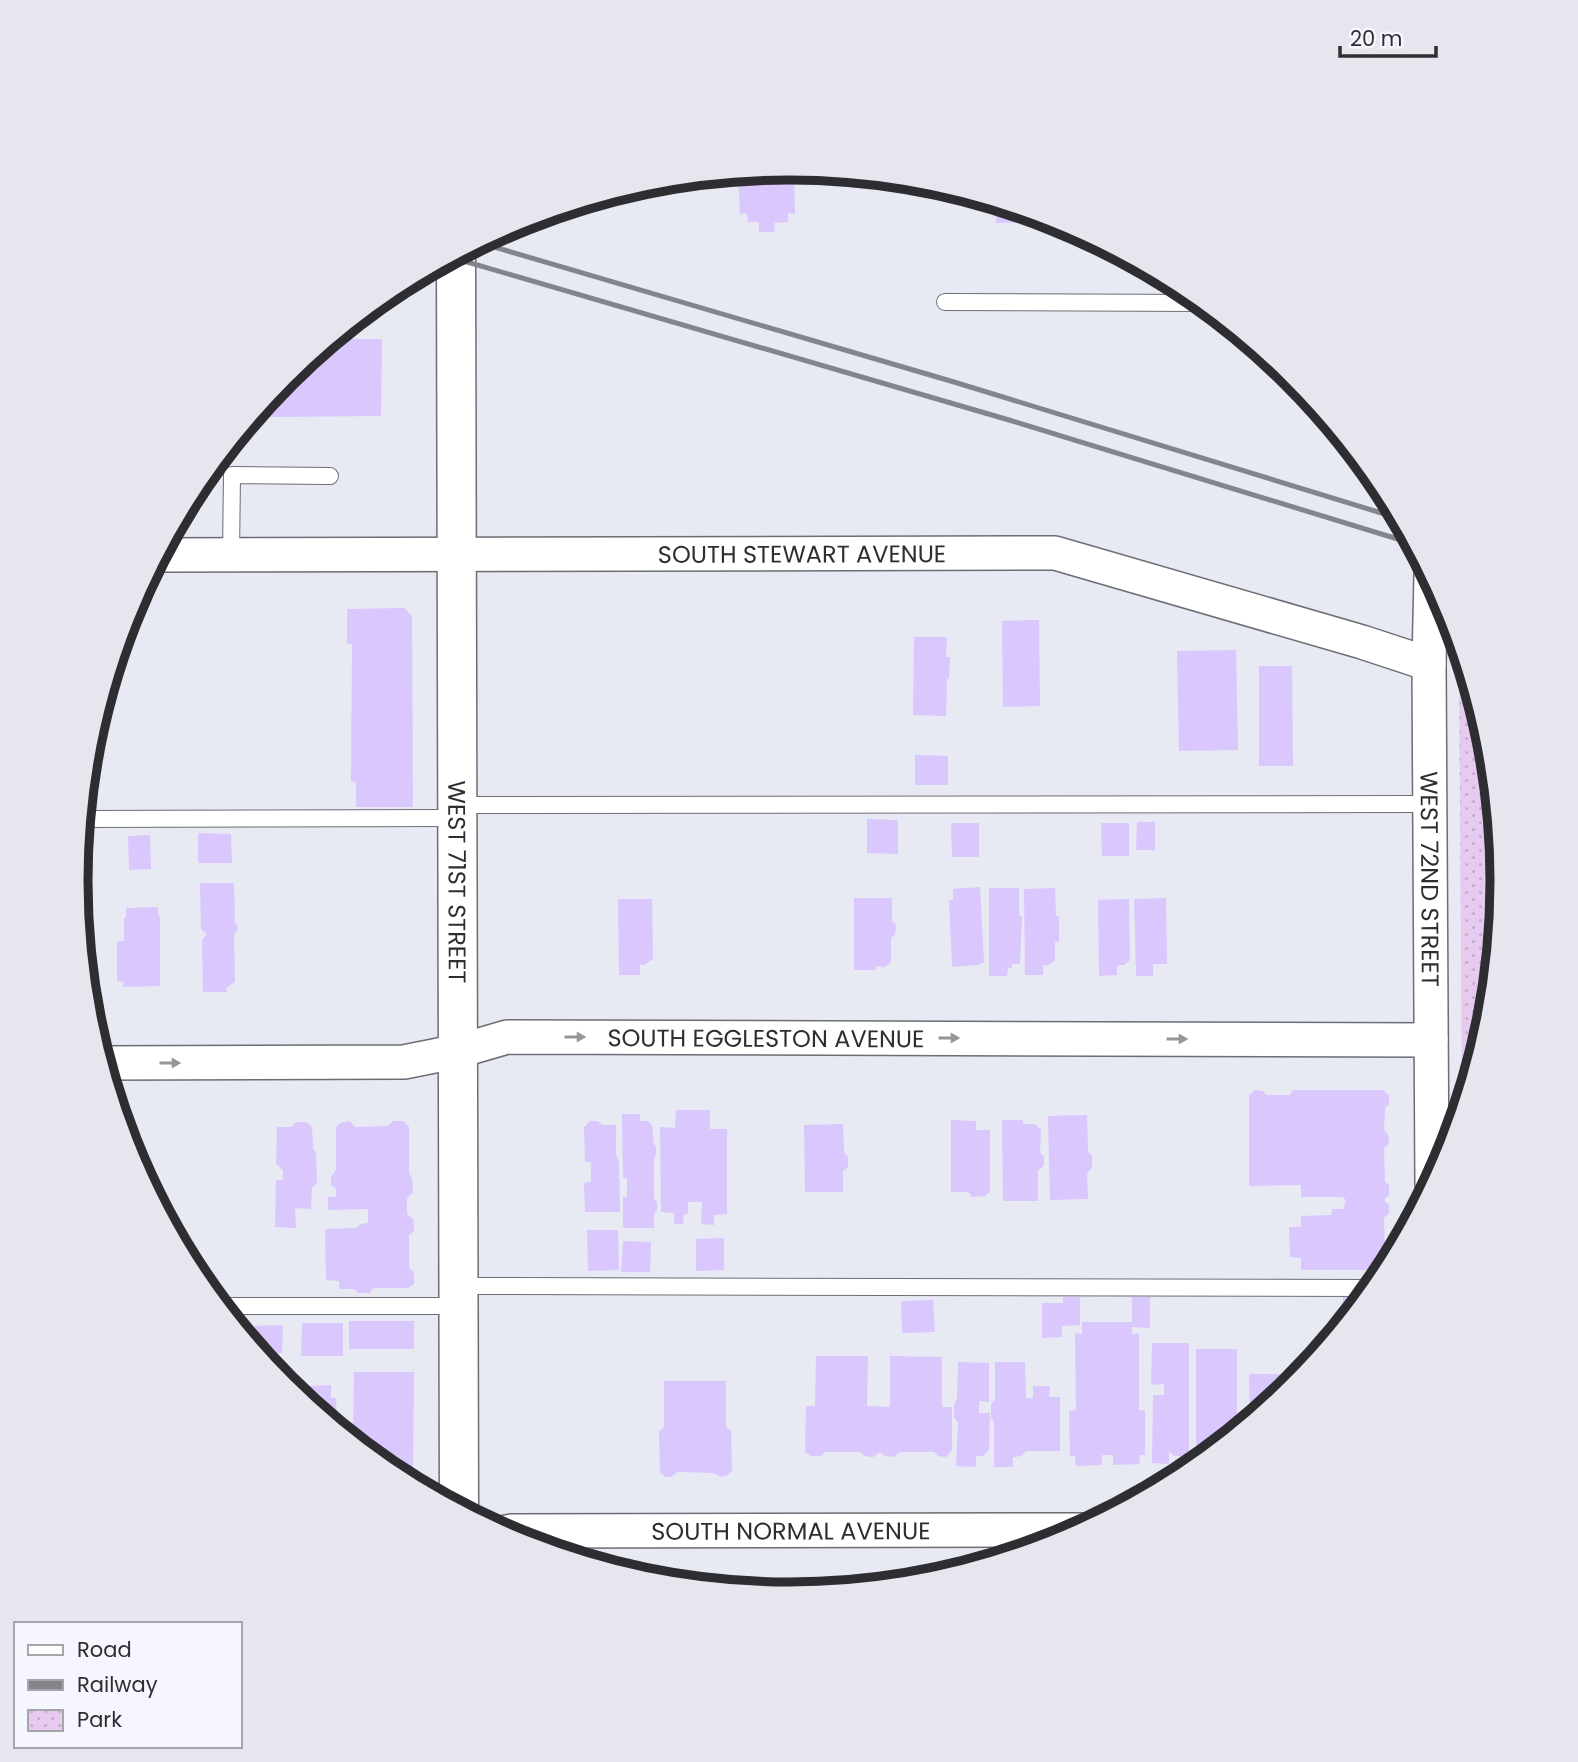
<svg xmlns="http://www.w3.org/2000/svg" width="1578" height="1762" font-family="Poppins,sans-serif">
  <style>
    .park { fill: url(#park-dots) }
    .building { fill: #d9c7fe }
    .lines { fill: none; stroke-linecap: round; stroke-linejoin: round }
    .service-casing { stroke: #6c6d75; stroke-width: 18 }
    .minor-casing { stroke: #6c6d75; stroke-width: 36 }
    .secondary-casing { stroke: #6c6d75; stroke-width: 41 }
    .path { stroke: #9a9ba3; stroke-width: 4.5; stroke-dasharray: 7 3.5; stroke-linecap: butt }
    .service { stroke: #fff; stroke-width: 16 }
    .minor { stroke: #fff; stroke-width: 33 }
    .secondary { stroke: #fff; stroke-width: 38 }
    .rail { stroke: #84858b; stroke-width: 5 }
    .oneway { fill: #969698 }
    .labels { text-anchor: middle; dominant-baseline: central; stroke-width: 7; stroke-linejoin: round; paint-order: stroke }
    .street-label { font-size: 24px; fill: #2e2e32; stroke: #f5f6fe }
    .rim { fill: none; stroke: #2e2e32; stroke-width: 9 }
  </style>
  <defs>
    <pattern id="park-dots" width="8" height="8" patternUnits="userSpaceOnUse" patternTransform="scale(1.75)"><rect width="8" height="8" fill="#e7caef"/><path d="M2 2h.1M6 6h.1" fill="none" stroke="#c6aecd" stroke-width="1.8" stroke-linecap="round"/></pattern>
  </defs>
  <rect width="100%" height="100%" fill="#e7e9f3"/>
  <path class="park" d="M1459,650L1461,651L1489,742L1503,881L1489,1021L1462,1110Z"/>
  <g class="building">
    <path d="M789,167L801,168L794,174L795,214L788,213V222L774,223L775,232H759V222H748L747,213L740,214L738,172Z"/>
    <path d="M719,174V186H634L650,181Z"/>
    <path d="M996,201L1032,212V222L996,223Z"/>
    <path d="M329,339H382L381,416L268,417V396L285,376Z"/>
    <path d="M405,608L412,617L413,807H356V782L351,781L352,644H347V609Z"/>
    <path d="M1039,620L1040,706L1003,707L1002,621Z"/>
    <path d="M914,637H947L946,657H950L949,679H947L946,716L913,715Z"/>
    <path d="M1236,650L1238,750L1179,751L1177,651Z"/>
    <path d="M1259,666H1292L1293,766H1259Z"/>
    <path d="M915,755L948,756V785H915Z"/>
    <path d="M867,819L898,820V854L867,853Z"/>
    <path d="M1137,822H1155V850H1136Z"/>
    <path d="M951,823H979V857H952Z"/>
    <path d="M1101,823H1129V856H1102Z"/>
    <path d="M198,833L231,834L232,863H198Z"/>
    <path d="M150,835L151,869L129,870L128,836Z"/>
    <path d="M200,883H234L235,923L238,926L237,932L234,934L235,982L226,988L227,992H203L202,940L207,934L201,929Z"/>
    <path d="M980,887L984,962L978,965L952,967L949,900H953V889Z"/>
    <path d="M989,888H1019V916H1022L1020,964H1012V968H1008L1007,976H989Z"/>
    <path d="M1055,888L1056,916H1059V942H1055V960L1049,965H1043V975H1025L1024,889Z"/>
    <path d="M854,898H892V921L896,925L895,934L891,938V962L885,967L876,966V970H854Z"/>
    <path d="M1166,898L1167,964H1153V976H1136L1134,899Z"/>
    <path d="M618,899H652L653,959L644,965H640V975H619Z"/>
    <path d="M1129,899L1130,960L1124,965H1117V975L1099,976L1098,900Z"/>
    <path d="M158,907V916H160V986L123,987L124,982L117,981V941H124V918H126V908Z"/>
    <path d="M1255,1090L1263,1091L1266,1095H1290L1293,1090H1383L1389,1095V1104L1385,1108L1384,1130L1388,1135L1389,1144L1384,1148L1385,1182L1389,1185V1195L1384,1200L1389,1205V1213L1384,1218L1385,1252L1390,1257V1263L1384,1270H1301V1258L1290,1257L1289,1227H1301V1216L1331,1215L1332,1209H1343L1346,1200L1342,1197H1301V1185L1249,1186V1095Z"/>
    <path d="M676,1110H710V1129H727V1214L714,1215V1225L701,1224L702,1202H688V1214H684L683,1224H674V1213L661,1212L660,1127L675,1128Z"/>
    <path d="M622,1114H640V1121H648L652,1126L654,1144L656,1146V1155L654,1158V1199L657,1202V1210L654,1214V1228H623V1197H627V1178H623Z"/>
    <path d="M1087,1115L1088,1152L1092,1156V1167L1087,1174L1088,1199L1050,1200L1048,1116Z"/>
    <path d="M951,1120L976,1121V1130H990V1191L985,1196L972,1197L968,1192H951Z"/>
    <path d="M1002,1120H1023V1124H1035L1041,1130L1040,1152L1044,1157V1166L1038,1170V1201H1003Z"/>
    <path d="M350,1121L355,1127L388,1126L393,1121H403L409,1127V1173L412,1178L413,1193L407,1198V1214L413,1219L414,1231L409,1235V1268L414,1272V1284L408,1288H373L370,1293H358L354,1289H339V1281L326,1280L325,1229L356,1228L360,1224L368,1223V1209L328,1210V1197H336V1189L331,1185V1177L336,1170V1127L340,1123Z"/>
    <path d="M590,1121H598L602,1125H616V1155L619,1161L620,1212H585L584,1183L591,1182V1162H585L584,1127Z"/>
    <path d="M296,1122H307L312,1127L313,1149L316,1152L317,1183L312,1188L311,1209L295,1208L296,1228L275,1227L276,1180H283V1170L276,1164L277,1127H292Z"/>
    <path d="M843,1124L844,1152L848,1157V1167L843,1171V1192H805L804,1125Z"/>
    <path d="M587,1230H618L619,1270L588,1271Z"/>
    <path d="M724,1238V1270L696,1271V1239Z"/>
    <path d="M623,1241L651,1242L650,1272H621Z"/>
    <path d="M1063,1297H1080V1325L1062,1326V1337L1042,1338V1303H1063Z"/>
    <path d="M1132,1297H1150V1328L1132,1327V1334H1139V1410H1145V1455H1139L1140,1464L1113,1465V1455H1102V1465L1076,1466L1075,1456H1070L1069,1411L1076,1410L1075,1333L1082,1334V1322H1132Z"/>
    <path d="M1343,1297H1366L1343,1326Z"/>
    <path d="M933,1300L935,1332L902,1333L901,1301Z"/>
    <rect x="349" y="1321" width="65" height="28"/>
    <path d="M302,1323H343V1356H301Z"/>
    <path d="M283,1325L282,1353H257L254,1348L253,1326Z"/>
    <path d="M1152,1343H1189V1451L1185,1456H1174L1169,1451V1464L1152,1463L1153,1395H1164V1384L1151,1385Z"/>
    <path d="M1196,1349H1237V1429L1233,1435L1210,1455H1196Z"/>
    <path d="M816,1356H868L867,1406L890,1407V1356L942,1357V1407H952V1450L946,1457L938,1456L934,1452H899L894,1457L885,1456L880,1452L873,1457L864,1456L861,1452H825L821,1456H811L805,1452L806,1406H815Z"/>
    <path d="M958,1362L989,1363V1402L979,1401V1413H990L989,1450L983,1456H976V1467L956,1466L958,1422L954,1418V1404L957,1399Z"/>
    <path d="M995,1362H1025L1026,1398H1033V1386H1050L1049,1397H1060V1451H1026L1021,1456L1013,1457V1467H994V1422L991,1418V1405L995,1399Z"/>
    <path d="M354,1372H414L413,1467L410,1474H400V1479L392,1474L353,1442Z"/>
    <path d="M1249,1374H1286L1287,1391L1250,1422Z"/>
    <path d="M664,1381H726V1427L731,1431L732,1471L726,1476L721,1477L714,1473L677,1472L671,1477H666L660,1473L659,1432L664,1427Z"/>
    <path d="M331,1385V1398H336L337,1429L307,1404L306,1386Z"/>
  </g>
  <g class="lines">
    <g class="service-casing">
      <g id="service">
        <path d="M945,302L1205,303"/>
        <path d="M231,555L232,475L330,476"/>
        <path d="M458,805L1430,804"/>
        <path d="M81,819L457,818"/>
        <path d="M459,1286L1374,1288"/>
        <path d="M219,1306H459"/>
      </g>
    </g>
    <g class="minor-casing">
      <g id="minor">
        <path id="s1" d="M158,555L1055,553L1362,642L1429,664"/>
        <path id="s2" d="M1431,575L1429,664L1432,1184"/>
        <path id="s3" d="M102,1063L404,1062L459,1051L507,1037L1431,1040"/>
        <path id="s4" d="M501,1533L512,1531L1082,1530"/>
      </g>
    </g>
    <g class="secondary-casing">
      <g id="secondary">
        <path id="s5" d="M456,254L459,1510"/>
      </g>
    </g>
    <path class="path" d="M1473,691H1474"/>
    <use href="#service" class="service"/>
    <use href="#minor" class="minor"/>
    <use href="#secondary" class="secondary"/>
    <g class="rail">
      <path d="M477,242L954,382L1401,519"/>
      <path d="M450,257L1009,420L1414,544"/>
    </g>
  </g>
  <defs><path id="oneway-solid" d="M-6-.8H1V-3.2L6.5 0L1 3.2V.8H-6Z" transform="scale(1.75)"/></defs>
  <g class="oneway">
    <use href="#oneway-solid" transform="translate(575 1037)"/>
    <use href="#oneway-solid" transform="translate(949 1038)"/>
    <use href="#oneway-solid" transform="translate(1177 1039)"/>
    <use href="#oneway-solid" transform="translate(170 1063)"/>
  </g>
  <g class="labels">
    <g class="street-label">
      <text stroke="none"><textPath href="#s1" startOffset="644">SOUTH STEWART AVENUE</textPath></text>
      <text stroke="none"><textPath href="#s2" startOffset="304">WEST 72ND STREET</textPath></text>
      <text stroke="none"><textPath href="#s5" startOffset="628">WEST 71ST STREET</textPath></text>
      <text stroke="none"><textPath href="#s3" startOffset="667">SOUTH EGGLESTON AVENUE</textPath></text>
      <text stroke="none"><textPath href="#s4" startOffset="290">SOUTH NORMAL AVENUE</textPath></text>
    </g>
  </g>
  <path d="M0 0H1578V1762H0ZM88 881a701 701 0 1 1 1402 0a701 701 0 1 1-1402 0Z" fill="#e5e6ee" fill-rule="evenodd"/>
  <path class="rim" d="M88 881a701 701 0 1 1 1402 0a701 701 0 1 1-1402 0Z"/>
  <rect x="14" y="1622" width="228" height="126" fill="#f5f6fe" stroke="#a5a6ac" stroke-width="2"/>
  <rect x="28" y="1645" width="35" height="10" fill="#ffffff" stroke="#a5a6ac" stroke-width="2"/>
  <text x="77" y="1657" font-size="21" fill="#2e2e32">Road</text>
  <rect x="28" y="1680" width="35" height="10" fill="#84858b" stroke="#a5a6ac" stroke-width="2"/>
  <text x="77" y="1692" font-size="21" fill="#2e2e32">Railway</text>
  <rect x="28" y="1710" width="35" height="21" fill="url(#park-dots)" stroke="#a5a6ac" stroke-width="2"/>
  <text x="77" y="1727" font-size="21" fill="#2e2e32">Park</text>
  <path d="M1340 46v10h96v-10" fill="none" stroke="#2e2e32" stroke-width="3.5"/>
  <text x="1350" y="46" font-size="21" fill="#2e2e32" stroke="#f5f6fe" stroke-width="5" paint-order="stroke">20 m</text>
</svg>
